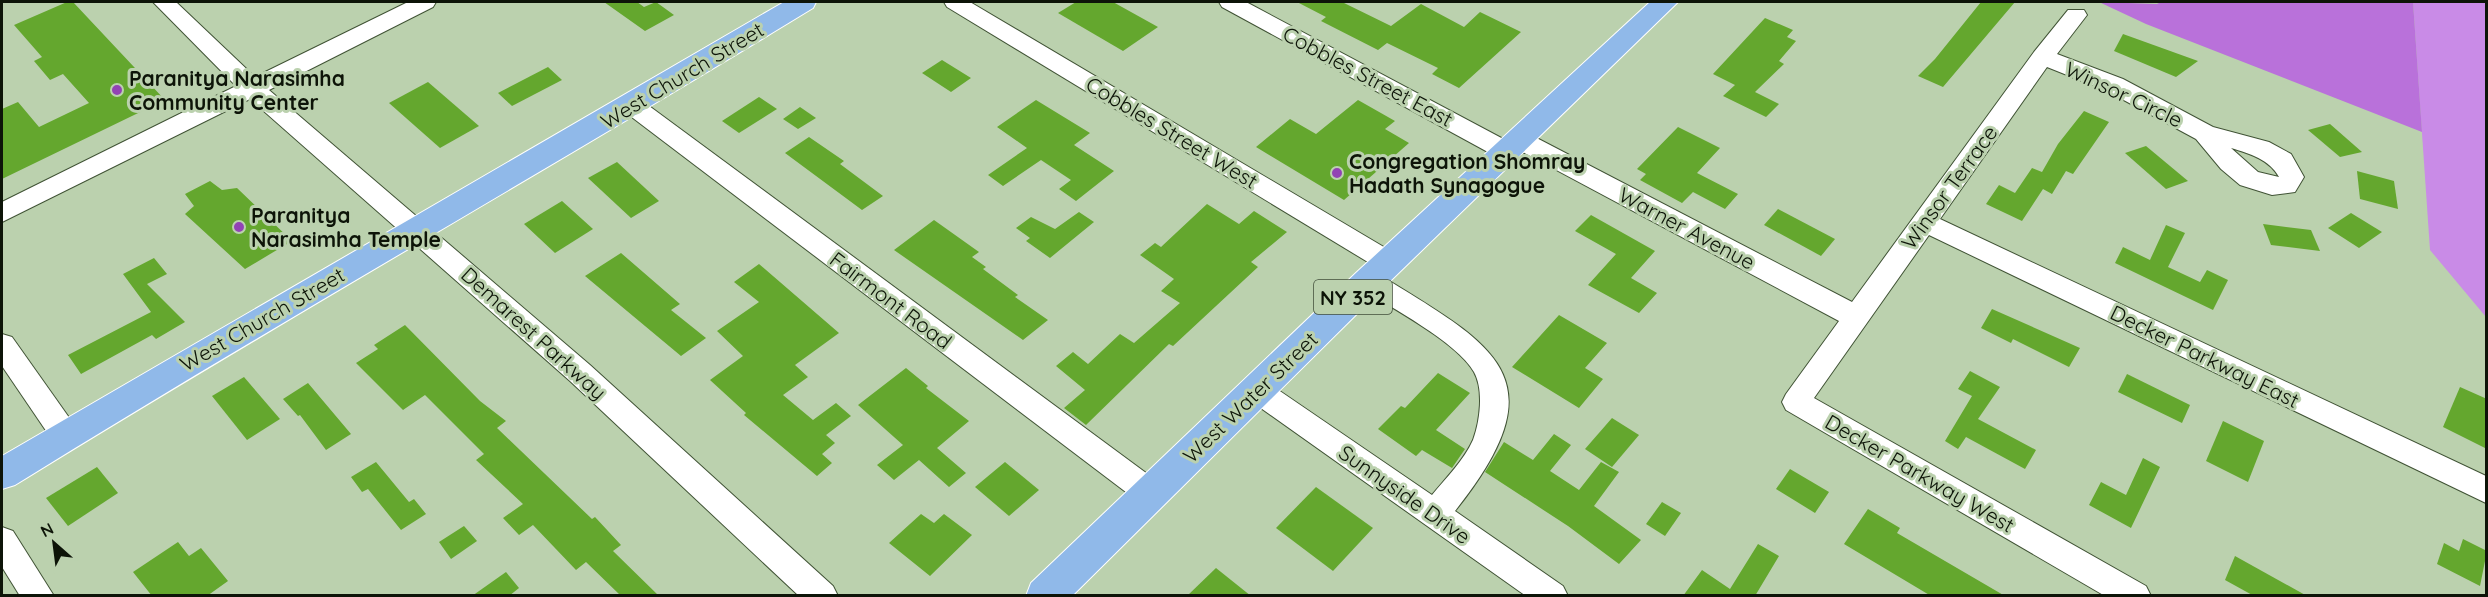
<svg xmlns="http://www.w3.org/2000/svg" width="2488" height="597" font-family="Quicksand,sans-serif">
  <style>
    .green { fill: #c98be7 }
    .forest { fill: #b971da }
    .building { fill: #64a72e }
    .lines { fill: none; stroke-linecap: round; stroke-linejoin: round }
    .minor-casing { stroke: #405335; stroke-width: 2 }
    .major-casing { stroke: #fff; stroke-width: 2 }
    .minor { fill: #fff; fill-rule: evenodd }
    .major { fill: #90b9e9; fill-rule: evenodd }
    .poi-dot { fill: #9243b4; stroke: #bbd1ae; stroke-width: 2 }
    .labels { text-anchor: middle; dominant-baseline: central; stroke-width: 6; stroke-linejoin: round; paint-order: stroke }
    .shield { fill: #bbd1ae; stroke: #414d3a; stroke-width: 1.5 }
    .shield-label { font-size: 20px; font-weight: bold; fill: #0d1408 }
    .street-label { font-size: 21px; fill: #0d1408; stroke: #bbd1ae }
    .poi-label { font-size: 21px; font-weight: bold; fill: #0d1408; stroke: #bbd1ae; text-anchor: start }
  </style>
  <rect width="100%" height="100%" fill="#bbd1ae"/>
  <path class="green" d="M2413,2H2486V317L2430,250Z"/>
  <path class="forest" d="M2099,2L2157,4L2161,2H2413L2422,132L2146,24Z"/>
  <g class="building">
    <path d="M67,2H73L165,100L2,179V109L18,102L39,127L89,103L63,74L50,80L34,61L42,57L14,25Z"/>
    <path d="M604,2H637L644,7L656,2L674,15L645,31Z"/>
    <path d="M1076,2H1113L1158,27L1123,51L1058,13Z"/>
    <path d="M1297,2H1342L1391,26L1421,4L1464,27L1480,12L1521,32L1459,88L1432,74L1438,68L1387,43L1378,50L1321,21L1326,17Z"/>
    <path d="M1981,2H2015L1943,87L1918,76L1935,59Z"/>
    <path d="M1765,18L1793,30L1787,37L1796,41L1779,61L1784,64L1755,92L1779,104L1766,117L1723,96L1735,85L1713,74Z"/>
    <path d="M2123,34L2198,61L2176,77L2114,51Z"/>
    <path d="M942,60L971,78L951,92L922,73Z"/>
    <path d="M548,67L562,80L512,106L498,93Z"/>
    <path d="M428,82L479,126L440,148L389,103Z"/>
    <path d="M759,97L777,109L739,133L722,121Z"/>
    <path d="M1036,100L1090,133L1074,145L1114,171L1076,201L1059,189L1071,180L1041,160L1003,186L988,175L1027,148L997,127Z"/>
    <path d="M1358,100L1395,121L1385,129L1409,143L1344,200L1256,147L1290,119L1316,134Z"/>
    <path d="M800,107L816,118L798,129L783,119Z"/>
    <path d="M2084,111L2109,122L2073,174L2066,171L2052,194L2043,189L2022,221L1986,204L1999,185L2015,193L2032,168L2042,172L2058,144Z"/>
    <path d="M2330,124L2362,152L2340,157L2308,130Z"/>
    <path d="M1678,127L1720,148L1697,173L1738,194L1725,209L1693,192L1682,203L1640,180L1646,174L1637,169Z"/>
    <path d="M809,137L844,161L840,164L883,196L862,210L785,153Z"/>
    <path d="M2146,146L2188,181L2166,189L2125,153Z"/>
    <path d="M617,162L659,201L631,218L588,178Z"/>
    <path d="M2357,171L2394,181L2398,209L2360,199Z"/>
    <path d="M210,181L222,190L237,188L292,241L245,269L185,214L194,206L185,194Z"/>
    <path d="M562,201L593,229L555,253L524,224Z"/>
    <path d="M1207,204L1239,224L1254,211L1287,232L1251,262L1258,267L1173,346L1169,344L1086,425L1064,408L1085,390L1056,366L1073,352L1088,364L1120,334L1134,343L1180,303L1161,291L1174,279L1140,255L1155,243L1161,247Z"/>
    <path d="M1778,209L1835,239L1821,256L1764,225Z"/>
    <path d="M1079,212L1094,222L1050,258L1026,241L1030,238L1016,228L1031,217L1055,229Z"/>
    <path d="M2351,213L2382,232L2359,248L2328,228Z"/>
    <path d="M1591,215L1655,251L1631,278L1657,293L1639,313L1588,285L1616,254L1575,231Z"/>
    <path d="M934,220L979,252L972,257L986,267L983,269L1018,295L1015,297L1048,320L1023,340L894,250Z"/>
    <path d="M2263,224L2311,230L2320,251L2271,245Z"/>
    <path d="M2166,225L2185,233L2168,267L2200,282L2207,270L2228,280L2213,310L2115,263L2123,247L2150,260Z"/>
    <path d="M621,253L680,304L671,310L706,338L681,356L585,276Z"/>
    <path d="M154,258L167,274L147,284L185,322L156,339L152,335L81,374L68,355L151,312L123,274Z"/>
    <path d="M759,264L839,333L795,365L808,377L783,395L813,420L836,403L851,416L826,435L835,443L822,454L832,463L817,476L744,415L746,413L710,380L743,356L717,331L759,302L734,282Z"/>
    <path d="M1992,309L2080,348L2069,367L2013,339L2011,343L1981,328Z"/>
    <path d="M1559,315L1607,343L1585,368L1603,379L1579,408L1512,367Z"/>
    <path d="M405,325L480,401L506,421L497,428L592,519L595,517L621,545L613,551L659,596H621L586,562L576,570L533,525L519,535L503,518L523,504L476,460L484,454L425,395L403,410L356,363L378,349L374,345Z"/>
    <path d="M906,368L928,386L926,388L969,421L937,448L966,473L949,487L919,460L894,480L877,465L903,445L858,405Z"/>
    <path d="M1970,371L2000,387L1978,419L2036,450L2025,469L1966,437L1958,449L1945,441L1972,396L1958,389Z"/>
    <path d="M1438,373L1470,393L1436,430L1465,449L1452,468L1422,450L1416,456L1378,429L1401,406L1405,408Z"/>
    <path d="M2127,374L2190,405L2182,423L2118,392Z"/>
    <path d="M244,377L280,419L247,440L212,396Z"/>
    <path d="M308,383L351,434L326,450L300,415L298,416L283,399Z"/>
    <path d="M2460,387L2487,399V449L2443,427Z"/>
    <path d="M1612,418L1639,435L1612,467L1585,449Z"/>
    <path d="M2223,421L2264,441L2248,482L2206,461Z"/>
    <path d="M1554,434L1571,445L1550,471L1579,490L1601,462L1619,472L1594,506L1641,540L1619,564L1568,526L1485,472L1504,442L1533,460Z"/>
    <path d="M2143,458L2160,467L2131,528L2089,505L2101,482L2126,495Z"/>
    <path d="M376,462L409,502L414,499L426,514L401,530L368,489L362,492L351,477Z"/>
    <path d="M1005,462L1039,490L1009,516L975,487Z"/>
    <path d="M97,467L118,493L68,526L46,498Z"/>
    <path d="M1790,469L1829,492L1815,513L1776,489Z"/>
    <path d="M1316,487L1373,528L1333,571L1276,528Z"/>
    <path d="M1662,502L1681,513L1665,536L1646,524Z"/>
    <path d="M1868,509L1900,528L1897,533L2005,596H1931L1844,544Z"/>
    <path d="M921,514L934,523L944,514L972,535L930,576L889,543Z"/>
    <path d="M464,526L477,541L451,559L439,542Z"/>
    <path d="M2463,539L2487,551L2480,586L2437,564L2444,543L2459,551Z"/>
    <path d="M178,542L189,556L201,548L228,581L207,596H152L133,572Z"/>
    <path d="M1758,544L1779,556L1755,596H1683L1702,570L1730,589Z"/>
    <path d="M2235,556L2307,596H2254L2225,580Z"/>
    <path d="M1216,568L1251,596H1187Z"/>
    <path d="M506,572L519,588L509,596H472Z"/>
  </g>
  <g class="lines">
    <g class="minor-casing">
      <g id="minor">
        <path d="M153,2H176L255,77L408,2H436L433,7L269,90L590,365L833,586L838,596H799L570,381L250,99L2,222V202L236,86Z"/>
        <path d="M944,2H970L1399,256L1403,263L1399,270L1390,273L1381,270L947,7Z"/>
        <path d="M1219,2H1246L1507,141L1509,133L1518,131L1527,133L1852,302L2034,52L2068,10H2084L2087,15L2057,54L2123,79L2213,127L2269,142L2291,154L2304,177L2295,192L2272,195L2240,185L2221,169L2196,139L2107,91L2047,67L1940,219L2486,476V503L1929,235L1814,398L2146,586L2151,596H2105L1786,410L1782,402L1786,394L1839,321L1517,149L1515,157L1506,160L1497,157L1222,7ZM2231,148C2250,154 2269,159 2279,177L2258,172Z"/>
        <path d="M633,98L641,100L1161,484L1165,493L1161,502L1150,506L1139,502L625,112L621,106L625,100Z"/>
        <path d="M1369,271L1378,274C1495,346 1562,377 1455,511L1563,586L1568,596H1526L1248,399L1244,391L1248,383L1258,379L1268,383L1432,495C1446,478 1464,460 1473,440C1480,421 1484,390 1474,372C1457,342 1390,307 1360,288L1356,281L1360,274Z"/>
        <path d="M2,334L12,337L75,426L80,435L75,444L65,447L55,444L2,366Z"/>
        <path d="M2,527L13,531L54,596H20L2,567Z"/>
      </g>
    </g>
    <g class="major-casing">
      <g id="major">
        <path d="M784,2H816L813,8C548,170 278,322 15,485L2,489V456Z"/>
        <path d="M1650,2H1678L1381,290L1072,596H1026L1031,583L1357,272Z"/>
      </g>
    </g>
    <use href="#minor" class="minor"/>
    <use href="#major" class="major"/>
  </g>
  <g class="poi-dot">
    <circle cx="117" cy="90" r="6"/>
    <circle cx="1337" cy="173" r="6"/>
    <circle cx="239" cy="227" r="6"/>
  </g>
  <g class="labels">
    <rect class="shield" x="1314" y="280" width="78" height="34" rx="4.5"/>
    <g class="shield-label">
      <text x="1353" y="297">NY 352</text>
    </g>
    <g class="street-label">
      <text transform="translate(682 75) rotate(-31)">West Church Street</text>
      <text transform="translate(1368 76) rotate(28)">Cobbles Street East</text>
      <text transform="translate(2124 94) rotate(25)">Winsor Circle</text>
      <text transform="translate(1172 132) rotate(31)">Cobbles Street West</text>
      <text transform="translate(1949 187) rotate(-54)">Winsor Terrace</text>
      <text transform="translate(1687 228) rotate(28)">Warner Avenue</text>
      <text transform="translate(891 300) rotate(37)">Fairmont Road</text>
      <text transform="translate(262 319) rotate(-30)">West Church Street</text>
      <text transform="translate(534 333) rotate(42)">Demarest Parkway</text>
      <text transform="translate(2205 356) rotate(26)">Decker Parkway East</text>
      <text transform="translate(1250 397) rotate(-44)">West Water Street</text>
      <text transform="translate(1920 473) rotate(30)">Decker Parkway West</text>
      <text transform="translate(1405 494) rotate(35)">Sunnyside Drive</text>
    </g>
    <g class="poi-label">
      <text x="129" y="78">Paranitya Narasimha<tspan x="129" dy="24">Community Center</tspan></text>
      <text x="1349" y="161">Congregation Shomray<tspan x="1349" dy="24">Hadath Synagogue</tspan></text>
      <text x="251" y="215">Paranitya<tspan x="251" dy="24">Narasimha Temple</tspan></text>
    </g>
  </g>
  <rect width="2488" height="597" fill="none" stroke="#0d1408" stroke-width="6"/>
  <g transform="translate(54 543) rotate(332)" stroke="#bbd1ae" stroke-width="4.5" paint-order="stroke">
  <path d="M0-4.5L10 22L0 15L-10 22Z" fill="#0d1408"/>
  <text y="-9" font-size="16" font-weight="bold" text-anchor="middle" fill="#0d1408">N</text>
  </g>
</svg>
